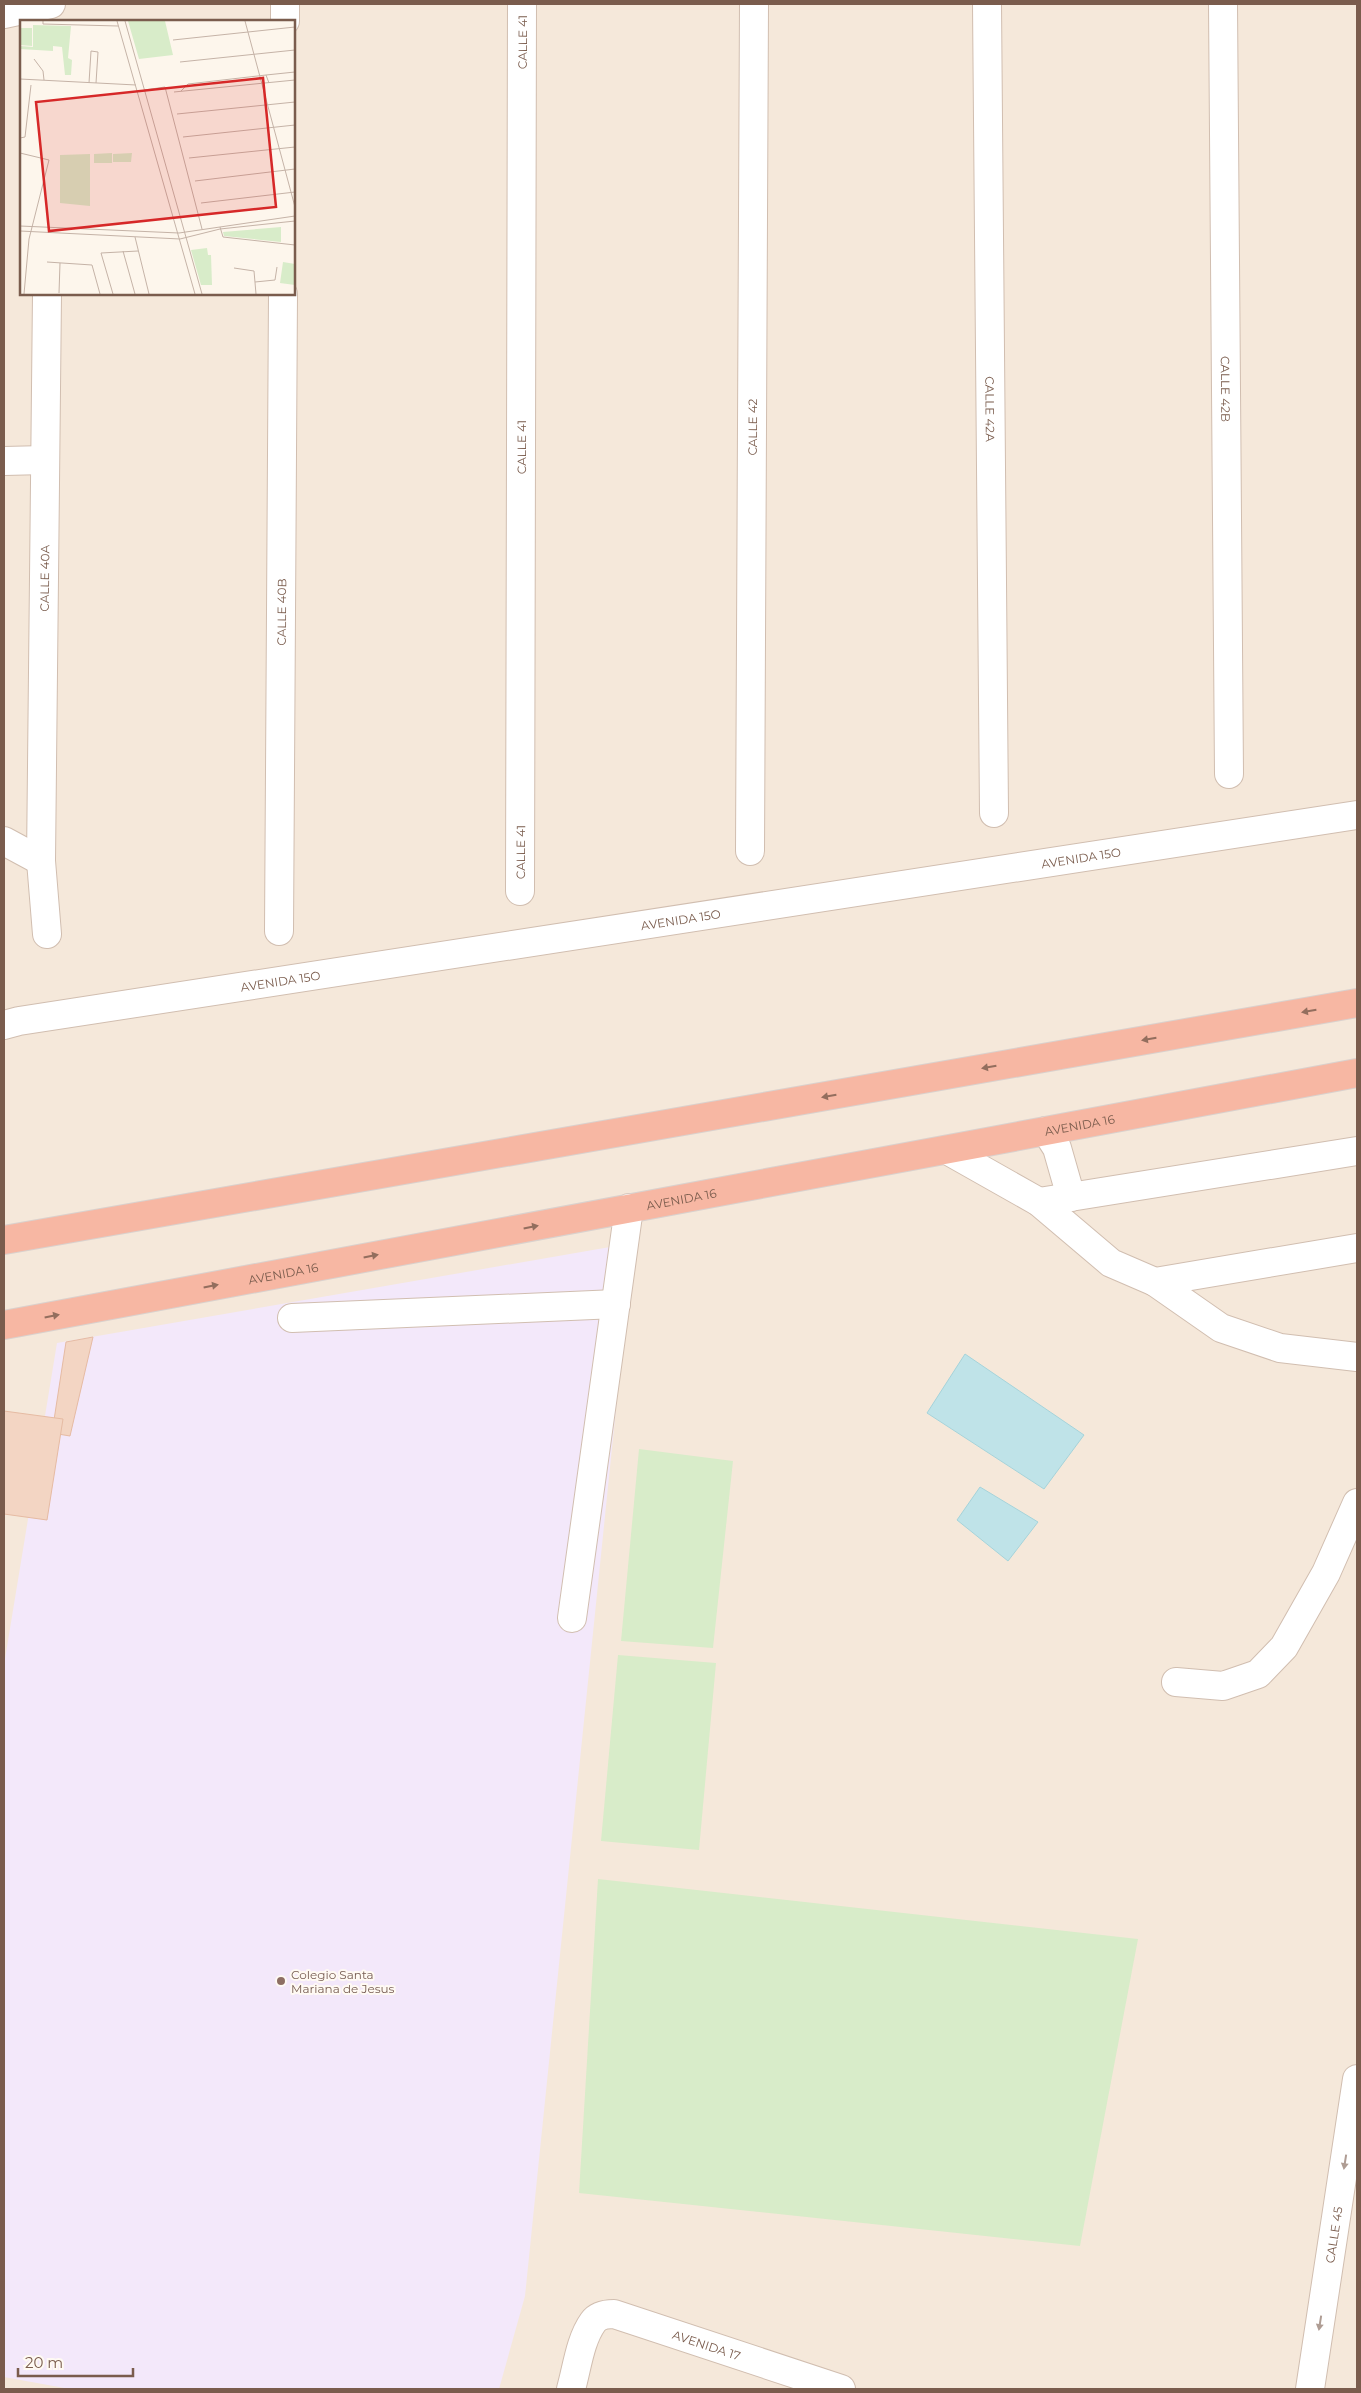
<svg xmlns="http://www.w3.org/2000/svg" width="1361" height="2393" font-family="Montserrat,sans-serif">
  <style>
    .residential { fill: #f5e8da; fill-rule: evenodd }
    .education { fill: #f3e8fa }
    .green { fill: #d8ecc9 }
    .water { fill: #bfe3e8; stroke: #a5d3da }
    .building { fill: #f3d5c3; stroke: #e6bba3 }
    .lines { fill: none; stroke-linecap: round; stroke-linejoin: round }
    .minor-casing { stroke: #d1beb0; stroke-width: 30 }
    .highway-casing { stroke: #dad1cd; stroke-width: 30 }
    .minor { stroke: #fff; stroke-width: 28 }
    .highway { stroke: #f7b7a3; stroke-width: 28 }
    .oneway { fill: #936e5e }
    .oneway2 { fill: #af9d94 }
    .education-dot { fill: #8d6e63; stroke: #fffaf3; stroke-width: 2 }
    .labels { text-anchor: middle; dominant-baseline: central; stroke-width: 4; stroke-linejoin: round; paint-order: stroke }
    .street-label { font-size: 12px; fill: #7a5c4d; stroke: #fffaf3 }
    .education-label { font-size: 12px; fill: #785e54; stroke: #fffaf3; text-anchor: start }
    .inset-road { fill: none; stroke: #c5b3a7; stroke-width: 1 }
    .view { fill: #d62828; fill-opacity: 0.15; stroke: #d62828; stroke-width: 2.5 }
    .inset-edge { fill: none; stroke: #7a5c4d; stroke-width: 2.5 }
  </style>
  <rect width="100%" height="100%" fill="#fdf6ec"/>
  <path class="residential" d="M4,4H1357V2389H4ZM21,21H294V294H21Z"/>
  <path class="education" d="M633,1243L525,2296L499,2389H70L4,2377V1665L57,1343Z"/>
  <g class="green">
    <path d="M639,1449L733,1461L713,1648L621,1641Z"/>
    <path d="M618,1655L716,1663L699,1850L601,1841Z"/>
    <path d="M598,1879L1138,1939L1080,2246L579,2193Z"/>
  </g>
  <g class="water">
    <path d="M965,1354L1084,1435L1044,1489L927,1413Z"/>
    <path d="M980,1487L1038,1522L1008,1561L957,1520Z"/>
  </g>
  <g class="building">
    <path d="M93,1337L70,1436L52,1433L66,1342Z"/>
    <path d="M4,1411L63,1419L47,1520L4,1514Z"/>
  </g>
  <g class="lines">
    <g class="minor-casing">
      <g id="minor">
        <path id="s1" d="M987,4L994,813"/>
        <path id="s2" d="M1223,4L1229,774"/>
        <path d="M4,14L51,4"/>
        <path d="M285,21V4"/>
        <path d="M4,461L45,460"/>
        <path d="M4,841L41,861"/>
        <path id="s3" d="M750,851L754,4"/>
        <path id="s4" d="M520,891L522,4"/>
        <path id="s5" d="M279,931L283,294"/>
        <path id="s6" d="M47,934L41,861L47,294"/>
        <path id="s7" d="M4,1025L19,1021L1357,815"/>
        <path d="M1046,1131L1057,1148L1071,1197"/>
        <path d="M947,1150L1039,1202L1111,1263L1155,1282L1357,1248"/>
        <path d="M1039,1202L1357,1151"/>
        <path d="M1155,1282L1221,1328L1280,1348L1357,1357"/>
        <path d="M292,1318L616,1304"/>
        <path d="M572,1618L629,1208"/>
        <path d="M1176,1682L1223,1686L1258,1674L1284,1647L1326,1573L1357,1503"/>
        <path id="s8" d="M571,2389C577,2368 580,2340 593,2322C598,2315 606,2314 614,2314L841,2389"/>
        <path id="s9" d="M1310,2389L1357,2079"/>
      </g>
    </g>
    <g class="highway-casing">
      <g id="highway">
        <path d="M4,1240L1357,1003"/>
        <path id="s10" d="M4,1325L1357,1073"/>
      </g>
    </g>
    <use href="#minor" class="minor"/>
    <use href="#highway" class="highway"/>
  </g>
  <defs><path id="oneway-solid" d="M-6-.8H1V-3.2L6.5 0L1 3.2V.8H-6Z" transform="scale(1.25)"/></defs>
  <g class="oneway">
    <use href="#oneway-solid" transform="translate(1309 1011) rotate(170)"/>
    <use href="#oneway-solid" transform="translate(1149 1039) rotate(170)"/>
    <use href="#oneway-solid" transform="translate(989 1067) rotate(170)"/>
    <use href="#oneway-solid" transform="translate(829 1096) rotate(170)"/>
    <use href="#oneway-solid" transform="translate(531 1227) rotate(-11)"/>
    <use href="#oneway-solid" transform="translate(371 1256) rotate(-11)"/>
    <use href="#oneway-solid" transform="translate(211 1286) rotate(-11)"/>
    <use href="#oneway-solid" transform="translate(52 1316) rotate(-11)"/>
  </g>
  <g class="oneway2">
    <use href="#oneway-solid" transform="translate(1345 2162) rotate(99)"/>
    <use href="#oneway-solid" transform="translate(1320 2323) rotate(99)"/>
  </g>
  <circle class="education-dot" cx="281" cy="1981" r="5"/>
  <g class="labels">
    <g class="street-label">
      <text stroke="none"><textPath href="#s4" startOffset="849">CALLE 41</textPath></text>
      <text stroke="none"><textPath href="#s2" startOffset="385">CALLE 42B</textPath></text>
      <text stroke="none"><textPath href="#s1" startOffset="405">CALLE 42A</textPath></text>
      <text stroke="none"><textPath href="#s3" startOffset="424">CALLE 42</textPath></text>
      <text stroke="none"><textPath href="#s4" startOffset="444">CALLE 41</textPath></text>
      <text stroke="none"><textPath href="#s6" startOffset="356">CALLE 40A</textPath></text>
      <text stroke="none"><textPath href="#s5" startOffset="319">CALLE 40B</textPath></text>
      <text stroke="none"><textPath href="#s4" startOffset="39">CALLE 41</textPath></text>
      <text stroke="none"><textPath href="#s7" startOffset="1090">AVENIDA 15O</textPath></text>
      <text stroke="none"><textPath href="#s7" startOffset="685">AVENIDA 15O</textPath></text>
      <text stroke="none"><textPath href="#s7" startOffset="280">AVENIDA 15O</textPath></text>
      <text stroke="none"><textPath href="#s10" startOffset="1094">AVENIDA 16</textPath></text>
      <text stroke="none"><textPath href="#s10" startOffset="689">AVENIDA 16</textPath></text>
      <text stroke="none"><textPath href="#s10" startOffset="284">AVENIDA 16</textPath></text>
      <text stroke="none"><textPath href="#s9" startOffset="156">CALLE 45</textPath></text>
      <text stroke="none"><textPath href="#s8" startOffset="192">AVENIDA 17</textPath></text>
    </g>
    <g class="education-label">
      <text x="291" y="1974">Colegio Santa<tspan x="291" dy="14">Mariana de Jesus</tspan></text>
    </g>
  </g>
  <g transform="translate(20 20)">
    <rect width="275" height="275" fill="#fdf6ec"/>
    <path d="M108,1H145L153,35L119,39ZM13,5L51,6L48,38L52,40L51,55H45L42,27L33,26V31L0,29V26L13,27ZM0,8H12V26L0,25ZM92,133V143H74V134ZM112,133L111,142H93V134ZM70,134V186L40,183V135ZM261,207V222L204,216L203,212ZM187,228L188,235H191L192,265H181L171,230ZM263,242L275,244V265L260,263Z" fill="#d8ecc9"/>
    <path class="inset-road" d="M23,1V4L98,6M97,1L175,274M105,1L182,274M225,1L275,187M153,20L275,7M14,39L23,51L24,60M160,42L275,30M0,59L116,65M69,63L71,31L78,32L76,63M249,63L246,55L275,52M124,70L145,67L182,209M161,71L168,64L246,55M154,72L275,60M157,94L275,82M163,117L275,105M0,118L5,117L11,65M0,133L29,140L9,219L4,274M169,138L275,127M175,161L275,149M181,183L275,172M0,206L159,213L275,196M200,207L203,217L275,225M0,211L160,219L200,209L275,201M115,217L129,274M103,231L115,274M27,242L72,245L80,274M214,248L234,251L236,274M235,262L255,260L257,247M39,273L40,243M93,274L81,233L118,231"/>
    <path class="view" d="M243,58L256,187L29,211L16,82Z"/>
    <rect width="275" height="275" class="inset-edge"/>
  </g>
  <rect width="1361" height="2393" fill="none" stroke="#7a5c4d" stroke-width="10"/>
  <path d="M18 2368v8h115v-8" fill="none" stroke="#7a5c4d" stroke-width="2.5"/>
  <text x="25" y="2368" font-size="15" fill="#7a5c4d" stroke="#fffaf3" stroke-width="4" paint-order="stroke">20 m</text>
</svg>
